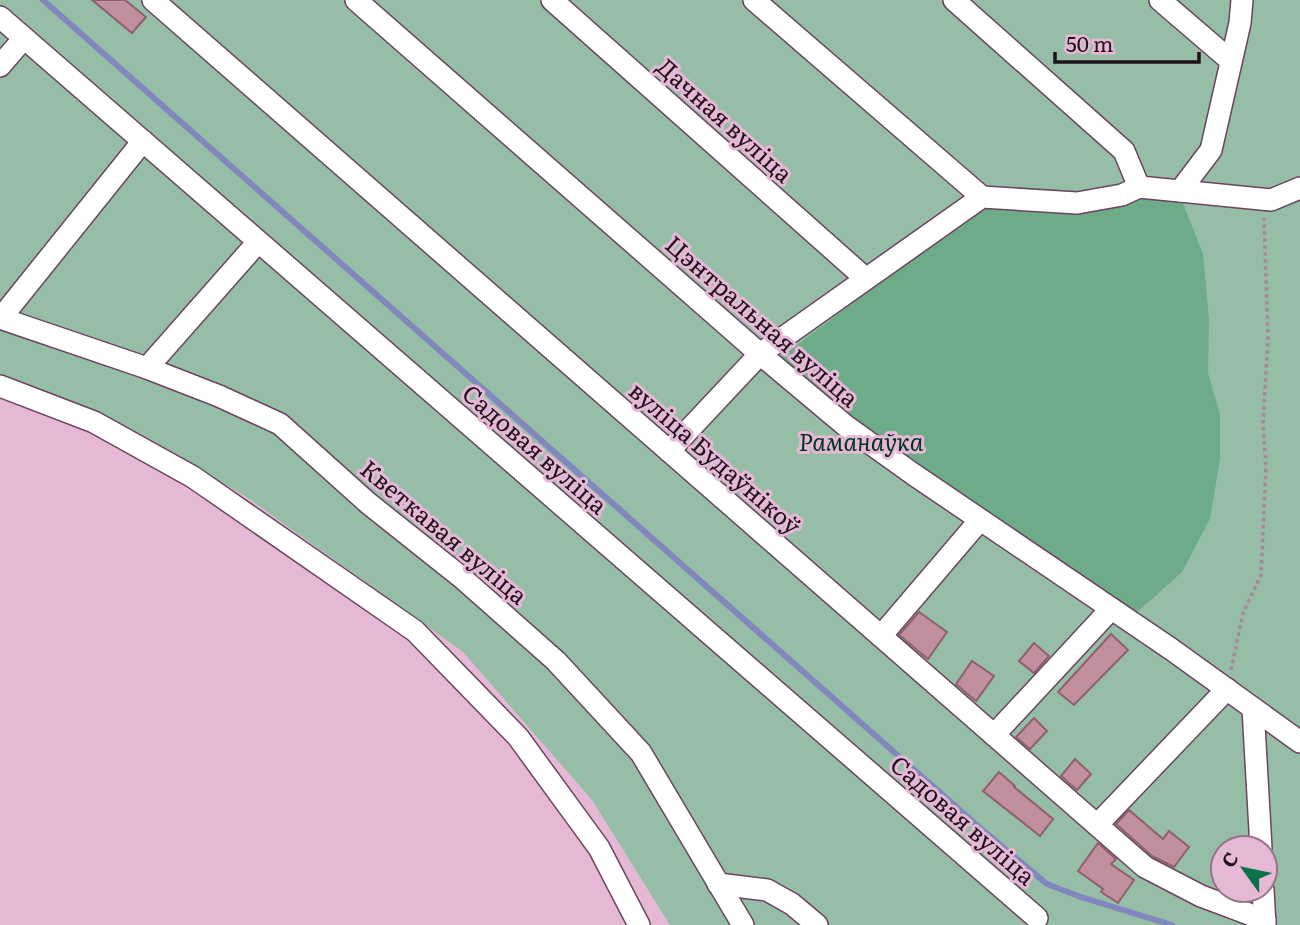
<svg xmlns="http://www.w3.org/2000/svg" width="1300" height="925" font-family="Literata,serif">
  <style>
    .green { fill: #96bea7; fill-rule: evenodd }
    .forest { fill: #6eab89 }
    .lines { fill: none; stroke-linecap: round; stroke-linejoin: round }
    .stream { stroke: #8288be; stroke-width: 6 }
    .building { fill: #c18f9e; stroke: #8f606f; stroke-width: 2 }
    .minor-casing { stroke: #6b455f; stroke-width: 24 }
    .path { stroke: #aa869e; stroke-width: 3.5; stroke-dasharray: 3.5 3.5; stroke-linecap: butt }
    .minor { stroke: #fff; stroke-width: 21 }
    .labels { text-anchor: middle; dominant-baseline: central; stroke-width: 6; stroke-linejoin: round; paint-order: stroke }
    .street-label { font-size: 24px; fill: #20111b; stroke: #e5b8d6 }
    .park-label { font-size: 24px; font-style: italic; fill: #00341e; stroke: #e5b8d6 }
  </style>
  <rect width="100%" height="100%" fill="#e5b8d6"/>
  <path class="green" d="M0,0H1300V925H670L592,800L463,652L245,496L120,424L0,382ZM1223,848H1265V890H1223Z"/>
  <path class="forest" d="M1144,196L1182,201L1203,254L1209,319L1208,373L1220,414V459L1210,519L1182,572L1135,614L884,446L868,428L824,400L778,359L889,276L987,208L1080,213Z"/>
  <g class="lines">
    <path class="stream" d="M43,0L980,828L1047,884L1081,897L1172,925"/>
  </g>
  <g class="building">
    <path d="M92,0H125L146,17L132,33Z"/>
    <path d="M919,612L947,632L928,659L899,635Z"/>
    <path d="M1111,634L1128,650L1074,705L1058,692Z"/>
    <path d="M1034,643L1049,656L1034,673L1019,661Z"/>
    <path d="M972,661L994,676L976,701L956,684Z"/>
    <path d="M1034,718L1047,731L1030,749L1016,737Z"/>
    <path d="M1075,759L1091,774L1077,790L1061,776Z"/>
    <path d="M999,772L1015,786L1014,787L1053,819L1040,836L983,791Z"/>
    <path d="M1129,810L1163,839L1169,831L1189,847L1174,867L1152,856L1116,824Z"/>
    <path d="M1098,843L1116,859L1111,864L1134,880L1118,903L1101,892L1103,889L1078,871Z"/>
  </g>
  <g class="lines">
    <g class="minor-casing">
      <g id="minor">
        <path d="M153,0L1145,867L1201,896L1265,920"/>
        <path d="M356,0L760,354L846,426L913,474L1171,649L1300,742"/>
        <path d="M552,0L865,278"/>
        <path d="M754,0L982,197"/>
        <path d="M954,0L1124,151L1139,187"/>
        <path d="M1160,0L1231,61"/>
        <path d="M0,17L1037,918"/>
        <path d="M0,66L24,38"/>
        <path d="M1180,191L1271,200L1300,188"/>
        <path d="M0,318L147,368L219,396L280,424L368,503L461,577L556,661L641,753L743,925"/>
        <path d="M1,318L143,141"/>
        <path d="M147,368L258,242"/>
        <path d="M0,386L94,422L193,477L415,631L518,737L599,848L639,925"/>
        <path d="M669,451L760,354L982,197L1077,203L1122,195L1139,187L1180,191L1211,150L1240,23L1242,0"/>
        <path d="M881,636L980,520"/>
        <path d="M1253,708L1261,848"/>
        <path d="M994,735L1111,609"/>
        <path d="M1097,825L1227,689"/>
        <path d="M718,884L767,890L792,904L817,925"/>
        <path d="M1263,890L1265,925"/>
      </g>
    </g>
    <path class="path" d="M1231,670L1243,613L1261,575L1266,467L1263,423L1268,338L1264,218"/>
    <use href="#minor" class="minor"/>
  </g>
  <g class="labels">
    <g class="street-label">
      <text transform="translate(726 119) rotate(42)">Дачная вуліца</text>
      <text transform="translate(763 320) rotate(41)">Цэнтральная вуліца</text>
      <text transform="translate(536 448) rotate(41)">Садовая вуліца</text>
      <text transform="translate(716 457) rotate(41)">вуліца Будаўнікоў</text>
      <text transform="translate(445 531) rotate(40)">Кветкавая вуліца</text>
      <text transform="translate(964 819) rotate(41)">Садовая вуліца</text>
    </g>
    <g class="park-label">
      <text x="861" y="440">Раманаўка</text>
    </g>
  </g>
  <g transform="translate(1244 869) rotate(303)"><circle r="33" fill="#e5b8d6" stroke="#96758b" stroke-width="2"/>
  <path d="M0-5L12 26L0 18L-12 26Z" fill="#0c7148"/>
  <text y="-10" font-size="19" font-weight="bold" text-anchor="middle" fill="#20111b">С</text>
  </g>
  <path d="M1055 52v10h144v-10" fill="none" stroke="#20111b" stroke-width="3.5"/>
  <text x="1066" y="52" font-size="21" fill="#20111b" stroke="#e5b8d6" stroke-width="5" paint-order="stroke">50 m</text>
</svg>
